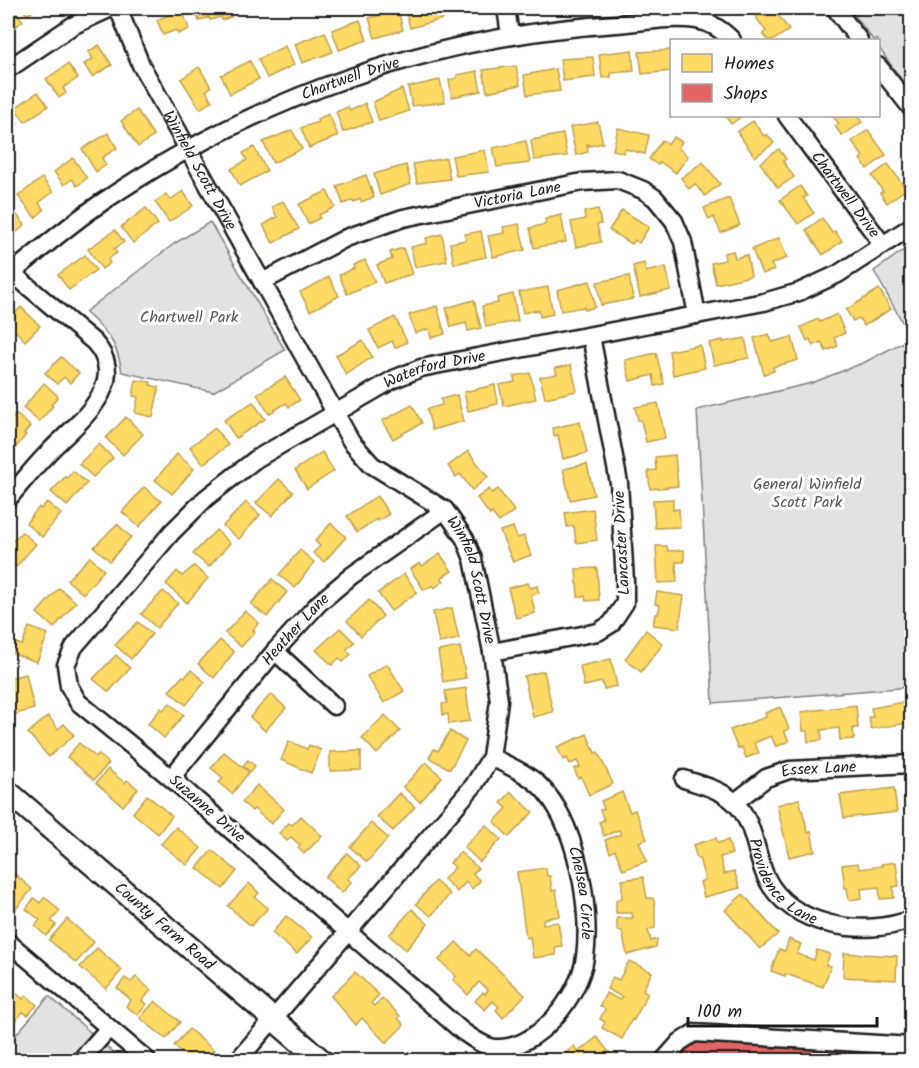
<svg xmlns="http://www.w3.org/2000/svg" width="919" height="1068" font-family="Kalam,sans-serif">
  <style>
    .green { fill: #e2e2e2; stroke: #7f7f7f; stroke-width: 1.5 }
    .homes { fill: #ffd966; stroke: #bba050; stroke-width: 1.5 }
    .shops { fill: #e06666; stroke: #a55050; stroke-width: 1.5 }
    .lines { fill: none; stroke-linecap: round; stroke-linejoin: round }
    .minor-casing { stroke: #1c1c1c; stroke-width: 21 }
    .major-casing { stroke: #1c1c1c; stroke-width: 26 }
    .minor { stroke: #fff; stroke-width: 16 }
    .major { stroke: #fff; stroke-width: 21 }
    .labels { text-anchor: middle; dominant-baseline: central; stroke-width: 6; stroke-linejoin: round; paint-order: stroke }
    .street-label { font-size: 16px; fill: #1c1c1c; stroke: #fff }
    .park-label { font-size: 16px; fill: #575757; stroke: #fff }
  </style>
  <rect width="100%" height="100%" fill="#fff"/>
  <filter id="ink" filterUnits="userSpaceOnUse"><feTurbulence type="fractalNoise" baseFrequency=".0167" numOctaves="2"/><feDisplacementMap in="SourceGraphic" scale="12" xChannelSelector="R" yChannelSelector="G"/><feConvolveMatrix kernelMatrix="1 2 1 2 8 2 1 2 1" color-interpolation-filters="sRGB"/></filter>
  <g filter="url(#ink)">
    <g class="green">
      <path d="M849,8H911V93L879,48L878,40H873Z"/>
      <path d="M210,222L285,350L213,392L122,372C117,341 107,332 85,312L175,243Z"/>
      <path d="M911,245V687L713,703L697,410L812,383L865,362L911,338L874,271Z"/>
      <path d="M49,996L122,1060H8V1044Z"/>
    </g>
    <g class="homes">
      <path d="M13,8L23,21L8,32V11Z"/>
      <path d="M22,8H36L37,9L27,15Z"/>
      <path d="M194,8H228L231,17L222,20L221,17L210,20L209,17L199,21Z"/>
      <path d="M405,8H439L443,19L410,28Z"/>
      <path d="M449,8H481L482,10L451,17Z"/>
      <path d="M768,8H773L789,30L774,40H768L763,34L766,31L755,16Z"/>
      <path d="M182,9L189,29L178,34L176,30L163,35L157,20Z"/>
      <path d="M398,10L403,30L375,38L369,18Z"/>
      <path d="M360,20L367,40L339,50L332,30Z"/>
      <path d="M325,32L333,52L302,63L295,44Z"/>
      <path d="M99,45L112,65L92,77L84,64L93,59L88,52Z"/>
      <path d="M285,46L294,65L267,78L258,59Z"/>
      <path d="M632,50L634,71L611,73V77L602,78L599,54Z"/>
      <path d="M672,50V71L642,74L639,52Z"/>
      <path d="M593,57L595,77L563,81L560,59Z"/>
      <path d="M250,61L259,79L230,94L221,75Z"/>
      <path d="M68,64L78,78L63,88L66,93L59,98L46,79Z"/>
      <path d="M516,66L520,85L487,92L483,70Z"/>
      <path d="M199,67L211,87L206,91L212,101L200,109L181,79Z"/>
      <path d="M556,69L560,91L527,95L524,75Z"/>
      <path d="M477,71L481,91L452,97L449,80L457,78V75Z"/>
      <path d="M440,80L445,102L412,106L408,87Z"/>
      <path d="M402,89L409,111L379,121L373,102Z"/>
      <path d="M38,92L48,106L25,122L15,108Z"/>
      <path d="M365,103L372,122L343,132L336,112L348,107L350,111Z"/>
      <path d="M8,109L18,123L8,130Z"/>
      <path d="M137,110L154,136L138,147L121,121Z"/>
      <path d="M329,114L338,136L309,148L301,128L318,122L317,119Z"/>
      <path d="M725,116H742L731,124Z"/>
      <path d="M833,116H857L862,122L842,136L835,126L839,124Z"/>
      <path d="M753,121L764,136L767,134L774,143L755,157L737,132Z"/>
      <path d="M598,122L603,143L589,146V144H587L588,152L576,155L570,127Z"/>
      <path d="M618,128L649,135L645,154L625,149L624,153L613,150Z"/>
      <path d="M292,130L302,149L273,163L263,142Z"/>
      <path d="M868,130L886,155L867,169L860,159L863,157L852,141Z"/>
      <path d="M108,133L117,148L102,158L106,165L96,172L82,149Z"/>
      <path d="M563,134L567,156L534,160L531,140Z"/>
      <path d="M674,137L682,142L678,148L688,156L676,173L660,162L658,165L649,159L662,140L668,144Z"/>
      <path d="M526,141L530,163L497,167L493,148Z"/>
      <path d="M254,147L267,171L240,186L231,169L247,160L243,153Z"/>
      <path d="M779,149L786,159L783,161L794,177L778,188L760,163Z"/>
      <path d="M485,150L489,172L456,176L452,156Z"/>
      <path d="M73,158L87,178L77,186L72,179L64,185L54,172Z"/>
      <path d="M446,158L450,179L417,183L413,164Z"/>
      <path d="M703,162L720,184L705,196L695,184L689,189L681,178Z"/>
      <path d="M888,164L906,189L887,203L880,193L883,191L872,176Z"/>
      <path d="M406,165L411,184L380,195L374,174Z"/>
      <path d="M366,175L374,197L361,202L360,199L354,202L353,200L343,204L337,186Z"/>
      <path d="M42,178L53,192L39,203L44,210L35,218L18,196Z"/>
      <path d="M800,186L807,196L803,198L814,213L798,224L780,200Z"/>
      <path d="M183,191L193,206L169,222L155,202L166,194L170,200Z"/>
      <path d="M327,191L335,207L319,215L320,218L308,224L299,204Z"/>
      <path d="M729,198L740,225L721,233L714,217L709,220L704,208Z"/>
      <path d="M283,201L299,229L273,243L263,225L277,217L272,207Z"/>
      <path d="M8,204L25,225L16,233L10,226L8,229Z"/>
      <path d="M146,208L158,224L133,243L121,227Z"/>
      <path d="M598,209L601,224L597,225L601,242L576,247L571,222L585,219L584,212Z"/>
      <path d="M622,210L649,227L639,243L635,240L632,244L609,230Z"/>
      <path d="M561,215L566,242L534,248L530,228L546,224L545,219Z"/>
      <path d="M822,218L832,233L835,231L842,241L823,255L806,230Z"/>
      <path d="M519,224L525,250L493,257L488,236L504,233L503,227Z"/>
      <path d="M115,230L124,242L114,249L117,253L108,259L110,263L102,269L88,249Z"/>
      <path d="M481,231L486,257L454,264L450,243L466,240L465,234Z"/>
      <path d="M442,234L447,261L415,267L411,247L427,243L426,238Z"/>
      <path d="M779,238L787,258L771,264L774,270L762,274L752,249Z"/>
      <path d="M403,248L412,274L384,283L377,265L392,259L390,252Z"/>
      <path d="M733,251L735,258L747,255L751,276L716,284L711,263L725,260L724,253Z"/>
      <path d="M85,255L96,270L69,290L58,275Z"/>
      <path d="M365,260L375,282L347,294L339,275L354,268L353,265Z"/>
      <path d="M644,263L646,272L666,267L671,290L640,297L633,266Z"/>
      <path d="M629,276L633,299L601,305L597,282Z"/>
      <path d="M329,277L339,296L310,311L300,292Z"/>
      <path d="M590,281L595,307L585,310L584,307L561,311L557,290Z"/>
      <path d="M548,287L553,314L540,317L539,310L523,313L519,292Z"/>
      <path d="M879,289L891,309L864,326L859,318L853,321L846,310Z"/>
      <path d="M513,294L518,321L486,327L482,306L498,303L497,298Z"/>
      <path d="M474,300L481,328L468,331L466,323L451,327L446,308Z"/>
      <path d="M437,306L445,334L431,338L429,329L415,333L409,315Z"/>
      <path d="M21,307L40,326L25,341L8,323V320Z"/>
      <path d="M837,314L845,333L834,338L838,346L826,351L821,342L813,346L810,339L807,341L801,327L818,319L820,322Z"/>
      <path d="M395,317L407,342L395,348L392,341L378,348L369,330Z"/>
      <path d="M769,334L772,342L792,337L798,360L773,367L774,371L764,374L754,338Z"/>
      <path d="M745,338L749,358L714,365L709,343L723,340V342Z"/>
      <path d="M363,340L372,357L346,375L336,355Z"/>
      <path d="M700,345L705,368L673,375L669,351Z"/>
      <path d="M656,353L664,384L655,386L653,375L630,381L625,360Z"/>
      <path d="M61,357L79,373L70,383L64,377L57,384L45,373Z"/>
      <path d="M571,365L577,391L545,398L540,377L557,374L555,368Z"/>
      <path d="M530,373L536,399L504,406L499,385L515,382L514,376Z"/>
      <path d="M285,377L300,400L289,407L286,403L269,414L257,394Z"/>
      <path d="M136,380L151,382L150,385L159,387L153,417L135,413L138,397L133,396Z"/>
      <path d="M44,383L58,396L51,405L53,406L39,422L23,408Z"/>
      <path d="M495,385L498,404L468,411L464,392Z"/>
      <path d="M457,395L464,421L432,430L427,409L442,405L441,399Z"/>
      <path d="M253,402L265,419L236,438L224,420Z"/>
      <path d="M658,403L665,438L646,442L641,420H638L635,407Z"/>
      <path d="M412,405L422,423L393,439L382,421Z"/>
      <path d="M16,414L30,426L24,434L26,435L13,451L8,447V424Z"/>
      <path d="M126,417L143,434L123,455L106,438Z"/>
      <path d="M580,422L587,453L563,459L558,435L554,436L553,428Z"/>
      <path d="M215,428L228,445L203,464L190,447Z"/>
      <path d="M99,444L113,458L93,477L79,464Z"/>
      <path d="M468,451L488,477L472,490L460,474L456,477L448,466Z"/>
      <path d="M322,452L334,471L307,489L295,470Z"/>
      <path d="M177,454L194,469L172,494L155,480Z"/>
      <path d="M675,455L678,486L650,489L648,471L656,470L655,457Z"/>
      <path d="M587,464L594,495L570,500L563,469Z"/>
      <path d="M73,471L87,483L67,506L51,492L65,477L67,478Z"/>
      <path d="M279,479L293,492L272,516L256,503Z"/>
      <path d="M144,487L161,501L139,527L122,512Z"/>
      <path d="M489,489L492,493L498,489L514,511L499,522L492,513L490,515L477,498Z"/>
      <path d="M377,496L389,514L378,521L377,519L357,532L347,516Z"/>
      <path d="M673,499V510L679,509L680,527L655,528L653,500Z"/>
      <path d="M47,502L61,514L42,537L26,523L39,507L41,509Z"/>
      <path d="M246,502L260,515L239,539L223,526Z"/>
      <path d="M593,509L597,540L576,543L574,526L567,527L565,513Z"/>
      <path d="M331,523L346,537L324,562L313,553L320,546L315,541Z"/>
      <path d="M117,524L131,537L110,561L94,547Z"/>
      <path d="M513,527L517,538L524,536L531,555L513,562L500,531Z"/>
      <path d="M216,530L230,543L209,567L193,554Z"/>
      <path d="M22,532L36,544L16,567L8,560V545Z"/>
      <path d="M656,546H667L668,551L684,550V562H676L677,582L658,583Z"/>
      <path d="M300,550L314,562L295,588L279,575Z"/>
      <path d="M440,554L452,571L441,578L444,581L434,588L433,585L424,590L410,569L420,563L422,566Z"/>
      <path d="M90,557L104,570L83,594L67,580Z"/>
      <path d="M194,566L208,578L187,603L166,584L177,571L182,576Z"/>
      <path d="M597,568L599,600L586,601L585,596L578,597L576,569Z"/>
      <path d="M404,574L417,592L391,611L378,593Z"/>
      <path d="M272,579L287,592L267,617L251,604Z"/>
      <path d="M528,583L530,588L537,586L539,593L531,595L535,613L516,618L508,588Z"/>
      <path d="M59,588L76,602L54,628L37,613Z"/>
      <path d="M163,591L178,603L157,628L141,614Z"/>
      <path d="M657,592L684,596L679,628L653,625L655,614H658L660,605L655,604Z"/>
      <path d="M369,600L383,616L361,636L347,621Z"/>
      <path d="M452,608L459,639L439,643L433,612Z"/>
      <path d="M245,611L259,623L253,630L255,632L241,647L225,633Z"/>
      <path d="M138,622L152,634L131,659L115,645Z"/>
      <path d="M29,627L48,634L37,662L12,653L16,643L22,645Z"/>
      <path d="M340,628L354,642L346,650L351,654L343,662L339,658L332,665L316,650Z"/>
      <path d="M646,630L663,644L641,672L625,659Z"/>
      <path d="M220,640L234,652L214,678L198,664Z"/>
      <path d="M460,647L466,678L443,682L438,651Z"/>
      <path d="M116,655L130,668L109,692L93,679Z"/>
      <path d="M611,659L617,686L604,689L602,682L584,686L580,666Z"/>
      <path d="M387,664L404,691L384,703L367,676Z"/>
      <path d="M191,670L205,682L186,705L169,691L183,676L185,677Z"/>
      <path d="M544,671L553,712L533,717L524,676Z"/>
      <path d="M26,674L34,709L12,715L8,700V678Z"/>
      <path d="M466,688L470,721L449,724L448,714L443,715L442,704L447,703L445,691Z"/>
      <path d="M271,694L286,708L265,731L250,717Z"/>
      <path d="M909,701H912V736L908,723L871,729L869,717H873L871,708Z"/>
      <path d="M170,703L184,715L164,738L148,724L161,708L163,710Z"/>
      <path d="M856,705L858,728H853L854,739L840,740L839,728L821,730L822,740L808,742L807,731H803L801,712Z"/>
      <path d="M780,707L789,729L784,731L789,741L776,747L771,736L754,743L759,753L746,758L742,747L738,749L730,730L766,717L765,713Z"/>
      <path d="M385,715L400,731L377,754L362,738Z"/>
      <path d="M48,716L58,729L64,724L74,735L49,757L28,733Z"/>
      <path d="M450,731L466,741L450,769L429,758L434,749L438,751Z"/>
      <path d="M587,734L595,753L598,752L613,784L589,795L581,777L578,778L574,769L580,767L577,761L570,764L567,758L563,760L557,747Z"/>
      <path d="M289,741L307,749L309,745L321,750L311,773L281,760Z"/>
      <path d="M79,743L96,757L98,754L109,763L94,780L67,757Z"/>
      <path d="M361,751V770L330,771V752Z"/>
      <path d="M224,752L249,772L232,794L219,783L223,778L211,768Z"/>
      <path d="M248,760L255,766L250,772L243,766Z"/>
      <path d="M426,762L442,777L420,802L403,787Z"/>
      <path d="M108,769L125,783L127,780L138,789L123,806L96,783Z"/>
      <path d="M257,785L284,809L271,824L254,809L252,811L242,802Z"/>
      <path d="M894,788L897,812L844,818L840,795Z"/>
      <path d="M511,792L533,812L509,837L494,822L507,808L501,803Z"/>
      <path d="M622,792L630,812L635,810L647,839L639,842L647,861L623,870L615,850L610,853L605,840L621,834L619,830L604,836L599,822L604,820L600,810L604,809L601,801Z"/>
      <path d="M399,793L415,807L393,831L377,817Z"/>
      <path d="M147,795L172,816L158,834L133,813Z"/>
      <path d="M799,799L808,832L811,831L815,851L789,857L777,805Z"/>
      <path d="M301,816L322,836L304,854L298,848L300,845L291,837L287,841L279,833L289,823L292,825Z"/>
      <path d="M371,823L388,838L367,862L350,847Z"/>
      <path d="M486,825L501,839L480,862L464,847Z"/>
      <path d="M176,827L201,848L187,865L161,844Z"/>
      <path d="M716,838L718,843L728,840L732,854L720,857L724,874L734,871L740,888L704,897L700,882L705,880L699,858L697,859L693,845Z"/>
      <path d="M212,850L237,871L223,889L197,868Z"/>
      <path d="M460,852L478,868L473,874L480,881L472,889L466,882L457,892L444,879L455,867L450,863Z"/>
      <path d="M347,853L361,866L348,879L352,882L342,893L325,877Z"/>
      <path d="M896,862L899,886L893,887L894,898L880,899L879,887L861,889L862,898L849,900L847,888H845L842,865L858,863L859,869L882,866L881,864Z"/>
      <path d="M8,868L32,889L15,910L8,903Z"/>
      <path d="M546,868L547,876H550L552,891L556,890L560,916L543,919V924L558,922L562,946L555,947L556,955L533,958L530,937L526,938L517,872Z"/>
      <path d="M643,877L647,898H653L655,905V928L648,930L651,941L657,939L656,947L627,955L622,931H617V918H633L632,913H616V900L622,898V880Z"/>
      <path d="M435,881L450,894L431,916L416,904Z"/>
      <path d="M249,883L259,893L255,897L268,908L251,926L228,906Z"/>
      <path d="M743,894L778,934L760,949L725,910Z"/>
      <path d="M45,897L60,911L51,921L56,925L46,936L35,926L40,920L26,909L34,898L40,903Z"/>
      <path d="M412,909L428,924L406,950L389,935Z"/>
      <path d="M286,916L312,937L297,954L272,933Z"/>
      <path d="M67,919L94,942L76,963L49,940Z"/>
      <path d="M789,939L801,944L797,954L814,960L817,950L830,954L826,965L831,966L823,987L786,974L785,976L771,971L779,949L785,951Z"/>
      <path d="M456,942L470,955L476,949L525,995L503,1018L496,1010L499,1007L493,1001L485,1010L475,1001L483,992L485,994L488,990L479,982L468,995L453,980L456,976L439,960Z"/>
      <path d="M97,948L122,970L106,989L80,967Z"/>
      <path d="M844,953L897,956L896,980L843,977Z"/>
      <path d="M629,961L652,972L643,990L648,993L634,1020L632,1019L622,1039L602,1028L605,1022L600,1019L605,1009L600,1006L606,993L620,1000L622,997L607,989L613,977L619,980Z"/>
      <path d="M355,972L379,995L371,1003L374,1006L382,998L400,1016L398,1018L404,1025L386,1043L362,1018L356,1025L331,996Z"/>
      <path d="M136,977L151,990L142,1001L147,1004L138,1015L126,1006L131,1000L117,988L125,978L131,982Z"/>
      <path d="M8,986L23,999L26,995L37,1005L28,1015L23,1012L14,1022L8,1017Z"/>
      <path d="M155,1001L180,1022L166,1039L140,1018Z"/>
      <path d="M189,1029L214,1050L205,1060H191L174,1046Z"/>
      <path d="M597,1037L613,1057L608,1060H567L563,1055L574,1046L578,1052Z"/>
    </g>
    <path class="shops" d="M696,1039L894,1050L893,1060H678Z"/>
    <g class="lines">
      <g class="minor-casing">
        <g id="minor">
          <path id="s1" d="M118,8L141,65L351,441L372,465L445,510L465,539L473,559L492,652L499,701L491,757L474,785L238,1060"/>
          <path d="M506,8L510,35"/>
          <path d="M835,8L859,40"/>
          <path d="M878,66L912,109"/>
          <path d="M8,69L72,26L111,8"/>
          <path id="s2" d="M787,116L883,245"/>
          <path id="s3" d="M12,273C41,249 70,224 101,203C255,98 430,36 616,24C642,22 671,16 697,20C710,22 723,31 732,40"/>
          <path d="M8,278L12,273L94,342C133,385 74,425 47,454C33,468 21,484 8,499"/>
          <path id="s4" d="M262,282L346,238L403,218L582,182L618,180L643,190L655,198L674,221L683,242L697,315"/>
          <path d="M275,651L334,706"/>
          <path d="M492,652L598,632L611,624L625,603V581L619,483L591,336"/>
          <path id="s5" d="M491,757C507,765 525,772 539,785C576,820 592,908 585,957C580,996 537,1051 495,1048C484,1047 471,1037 462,1031L171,778L78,702L69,686L66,665L74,647L172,532L206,498L256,459L394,379L421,368L441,364L764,302L799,292L838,274L912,226"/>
          <path id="s6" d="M171,778L275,651L319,603L351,576L445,510"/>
          <path id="s7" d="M684,779C701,785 721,789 734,802C755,821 755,854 766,877C789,927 865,938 912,919"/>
          <path id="s8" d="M735,802L766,778L789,770L912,764"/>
          <path d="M8,942L147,1060"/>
          <path d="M81,1060L109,1028"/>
          <path d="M664,1060L680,1042L694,1033L912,1046"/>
        </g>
      </g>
      <g class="major-casing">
        <g id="major">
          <path id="s9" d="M8,792L321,1060"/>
        </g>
      </g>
      <use href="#minor" class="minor"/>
      <use href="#major" class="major"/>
    </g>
  </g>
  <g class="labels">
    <g class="street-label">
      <text stroke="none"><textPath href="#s3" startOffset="393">Chartwell Drive</textPath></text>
      <text stroke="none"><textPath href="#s1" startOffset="182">Winfield Scott Drive</textPath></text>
      <text stroke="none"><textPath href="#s4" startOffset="272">Victoria Lane</textPath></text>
      <text stroke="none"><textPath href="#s2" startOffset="98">Chartwell Drive</textPath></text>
      <text stroke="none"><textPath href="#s5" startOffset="1443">Waterford Drive</textPath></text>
      <text transform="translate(622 543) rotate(-93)">Lancaster Drive</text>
      <text stroke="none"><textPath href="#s1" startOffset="686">Winfield Scott Drive</textPath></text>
      <text stroke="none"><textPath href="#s6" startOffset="194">Heather Lane</textPath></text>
      <text stroke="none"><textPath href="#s8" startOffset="93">Essex Lane</textPath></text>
      <text transform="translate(207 809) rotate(41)">Suzanne Drive</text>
      <text stroke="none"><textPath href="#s7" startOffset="152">Providence Lane</textPath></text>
      <text stroke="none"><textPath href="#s5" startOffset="174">Chelsea Circle</textPath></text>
      <text stroke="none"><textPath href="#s9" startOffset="206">County Farm Road</textPath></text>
    </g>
    <g class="park-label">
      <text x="189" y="317">Chartwell Park</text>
      <text x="807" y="484">General Winfield<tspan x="807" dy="18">Scott Park</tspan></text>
    </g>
  </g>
  <rect width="919" height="1068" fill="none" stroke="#fff" stroke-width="30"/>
  <rect x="15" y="15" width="889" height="1038" fill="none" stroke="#1c1c1c" stroke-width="2" filter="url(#ink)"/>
  <rect x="670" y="39" width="210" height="78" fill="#ffffff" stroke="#a4a4a4" stroke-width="1.5"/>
  <rect x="682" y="54" width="30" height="18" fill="#ffd966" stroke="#a4a4a4" stroke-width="1.5"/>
  <text x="724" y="69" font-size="18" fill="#1c1c1c">Homes</text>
  <rect x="682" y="84" width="30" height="18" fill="#e06666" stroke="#a4a4a4" stroke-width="1.5"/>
  <text x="724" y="99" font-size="18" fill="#1c1c1c">Shops</text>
  <path d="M688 1017v9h189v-9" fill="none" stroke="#1c1c1c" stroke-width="3"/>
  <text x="697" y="1017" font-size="18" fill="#1c1c1c" stroke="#ffffff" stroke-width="4.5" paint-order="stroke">100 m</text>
</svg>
